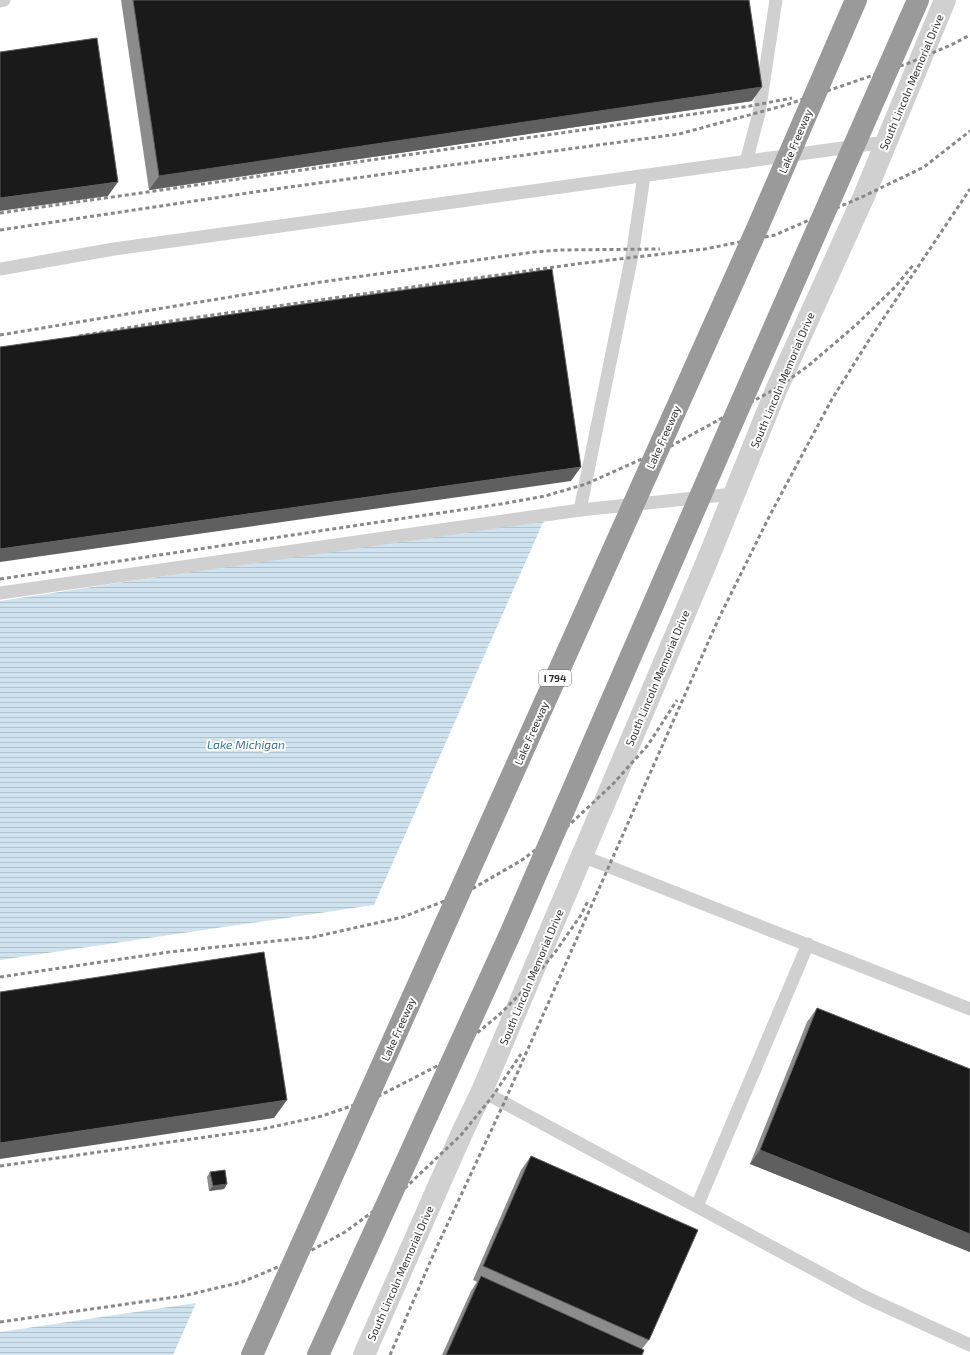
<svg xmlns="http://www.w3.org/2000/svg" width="970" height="1355" font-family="'Exo 2',sans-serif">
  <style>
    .water { fill: url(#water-rules) }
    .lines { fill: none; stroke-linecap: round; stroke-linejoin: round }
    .service { stroke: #d0d0d0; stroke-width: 13 }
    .tertiary { stroke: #d0d0d0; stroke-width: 22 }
    .rail { stroke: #888; stroke-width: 3; stroke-dasharray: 4 3; stroke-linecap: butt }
    .motorway-bridge { stroke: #9a9a9a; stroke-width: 22 }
    .wall { fill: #8c8c8c }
    .shaded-wall { fill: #5f5f5f }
    .building { fill: #1a1a1a; stroke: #5f5f5f }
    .labels { text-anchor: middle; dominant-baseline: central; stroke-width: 4; stroke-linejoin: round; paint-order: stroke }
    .shield { fill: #fff; stroke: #707070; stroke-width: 1 }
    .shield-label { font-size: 10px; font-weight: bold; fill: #333 }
    .street-label { font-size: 11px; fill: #333; stroke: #fff }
    .water-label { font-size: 12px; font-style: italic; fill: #3f7597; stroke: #fff }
  </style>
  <defs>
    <pattern id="water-rules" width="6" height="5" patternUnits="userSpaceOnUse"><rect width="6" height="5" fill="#cfe2ee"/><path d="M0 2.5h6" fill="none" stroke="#b2c2cd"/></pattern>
  </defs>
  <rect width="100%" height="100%" fill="#fff"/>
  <g class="water">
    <path d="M545,518L374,905L0,960V601Z"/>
    <path d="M196,1303L173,1355H0V1332Z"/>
  </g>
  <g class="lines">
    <g class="service">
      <path d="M0,1L4,0"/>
      <path d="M746,162L759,113L776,0"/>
      <path d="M0,269L114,249L886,142"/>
      <path d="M580,510L633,250L644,176"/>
      <path d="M0,593L580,510L734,494"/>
      <path d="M582,856L970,1009"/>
      <path d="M482,1091L865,1297L970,1345"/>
      <path d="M697,1206L808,944"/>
    </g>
    <path class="tertiary" d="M364,1355L461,1135L482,1091L705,566L777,388L864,196L945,0"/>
    <g class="rail">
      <path d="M0,213L666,118L750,106L792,98"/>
      <path d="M0,230L275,189L679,134L786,105L909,63L951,45L970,35"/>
      <path d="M0,335L321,282L534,252L561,250L660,249"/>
      <path d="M79,336L156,323L576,264L705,249L775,235L864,196L924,167L970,131"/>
      <path d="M0,579L419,516L501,504L545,496L586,484L671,446L777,388L808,366L856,325L896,286L914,264"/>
      <path d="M0,977L169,952L314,937L403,917L465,893L522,860L568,826L612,785L648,745L677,700"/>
      <path d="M0,1166L263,1129L322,1116L375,1098L437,1066L500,1014L526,988L556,951L581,915L588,901"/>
      <path d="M0,1322L183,1296L242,1282L290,1262L345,1232L405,1188L461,1135L492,1097L521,1054"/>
      <path d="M390,1355L434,1253L504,1103L718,620L770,515L832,399L869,340L970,189"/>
    </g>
    <g class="motorway-bridge">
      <path d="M252,1355L756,231L856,0"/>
      <path d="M318,1355L511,932L729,430L918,0"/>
    </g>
  </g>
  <g class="wall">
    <path d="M121,0H749L752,101L149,190Z"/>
    <path d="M817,1008L970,1069V1252L750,1164L807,1022Z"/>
    <path d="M531,1156L649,1340L642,1349V1355H442L471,1291L477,1282L473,1280L521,1170Z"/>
    <path d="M210,1172L227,1184L224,1189L209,1191L207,1177Z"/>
  </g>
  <g class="shaded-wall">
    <path d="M762,87L752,101L149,190L159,176Z"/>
    <path d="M118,182L108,196L0,211V198Z"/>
    <path d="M581,467L571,481L0,562V549Z"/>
    <path d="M287,1100L274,1118L0,1159V1143Z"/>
    <path d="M760,1150L970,1234V1252L750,1164Z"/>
    <path d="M227,1184L224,1189L209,1191L213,1186Z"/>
  </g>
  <g class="building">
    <path d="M133,0H749L762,87L159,176Z"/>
    <path d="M97,38L118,182L0,198V52Z"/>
    <path d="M552,269L581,467L0,549V347Z"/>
    <path d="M264,952L287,1100L0,1143V992Z"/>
    <path d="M817,1008L970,1069V1234L760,1150Z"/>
    <path d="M531,1156L698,1230L649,1340L483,1266Z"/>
    <path d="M225,1170L227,1184L213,1186L210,1172Z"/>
    <path d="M481,1276L644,1350L642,1355H446Z"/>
  </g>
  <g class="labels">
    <rect class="shield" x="539" y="670" width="32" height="16" rx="3"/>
    <g class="shield-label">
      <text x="555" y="678">I 794</text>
    </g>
    <g class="street-label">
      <text transform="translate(911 82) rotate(-67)">South Lincoln Memorial Drive</text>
      <text transform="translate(795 141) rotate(-67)">Lake Freeway</text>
      <text transform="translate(782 380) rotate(-67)">South Lincoln Memorial Drive</text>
      <text transform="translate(663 437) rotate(-66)">Lake Freeway</text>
      <text transform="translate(657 678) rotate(-67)">South Lincoln Memorial Drive</text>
      <text transform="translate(531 733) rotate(-66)">Lake Freeway</text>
      <text transform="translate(531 977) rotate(-67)">South Lincoln Memorial Drive</text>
      <text transform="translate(398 1029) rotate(-66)">Lake Freeway</text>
      <text transform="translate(400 1273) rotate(-66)">South Lincoln Memorial Drive</text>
    </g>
    <g class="water-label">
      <text x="246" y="744">Lake Michigan</text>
    </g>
  </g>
</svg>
